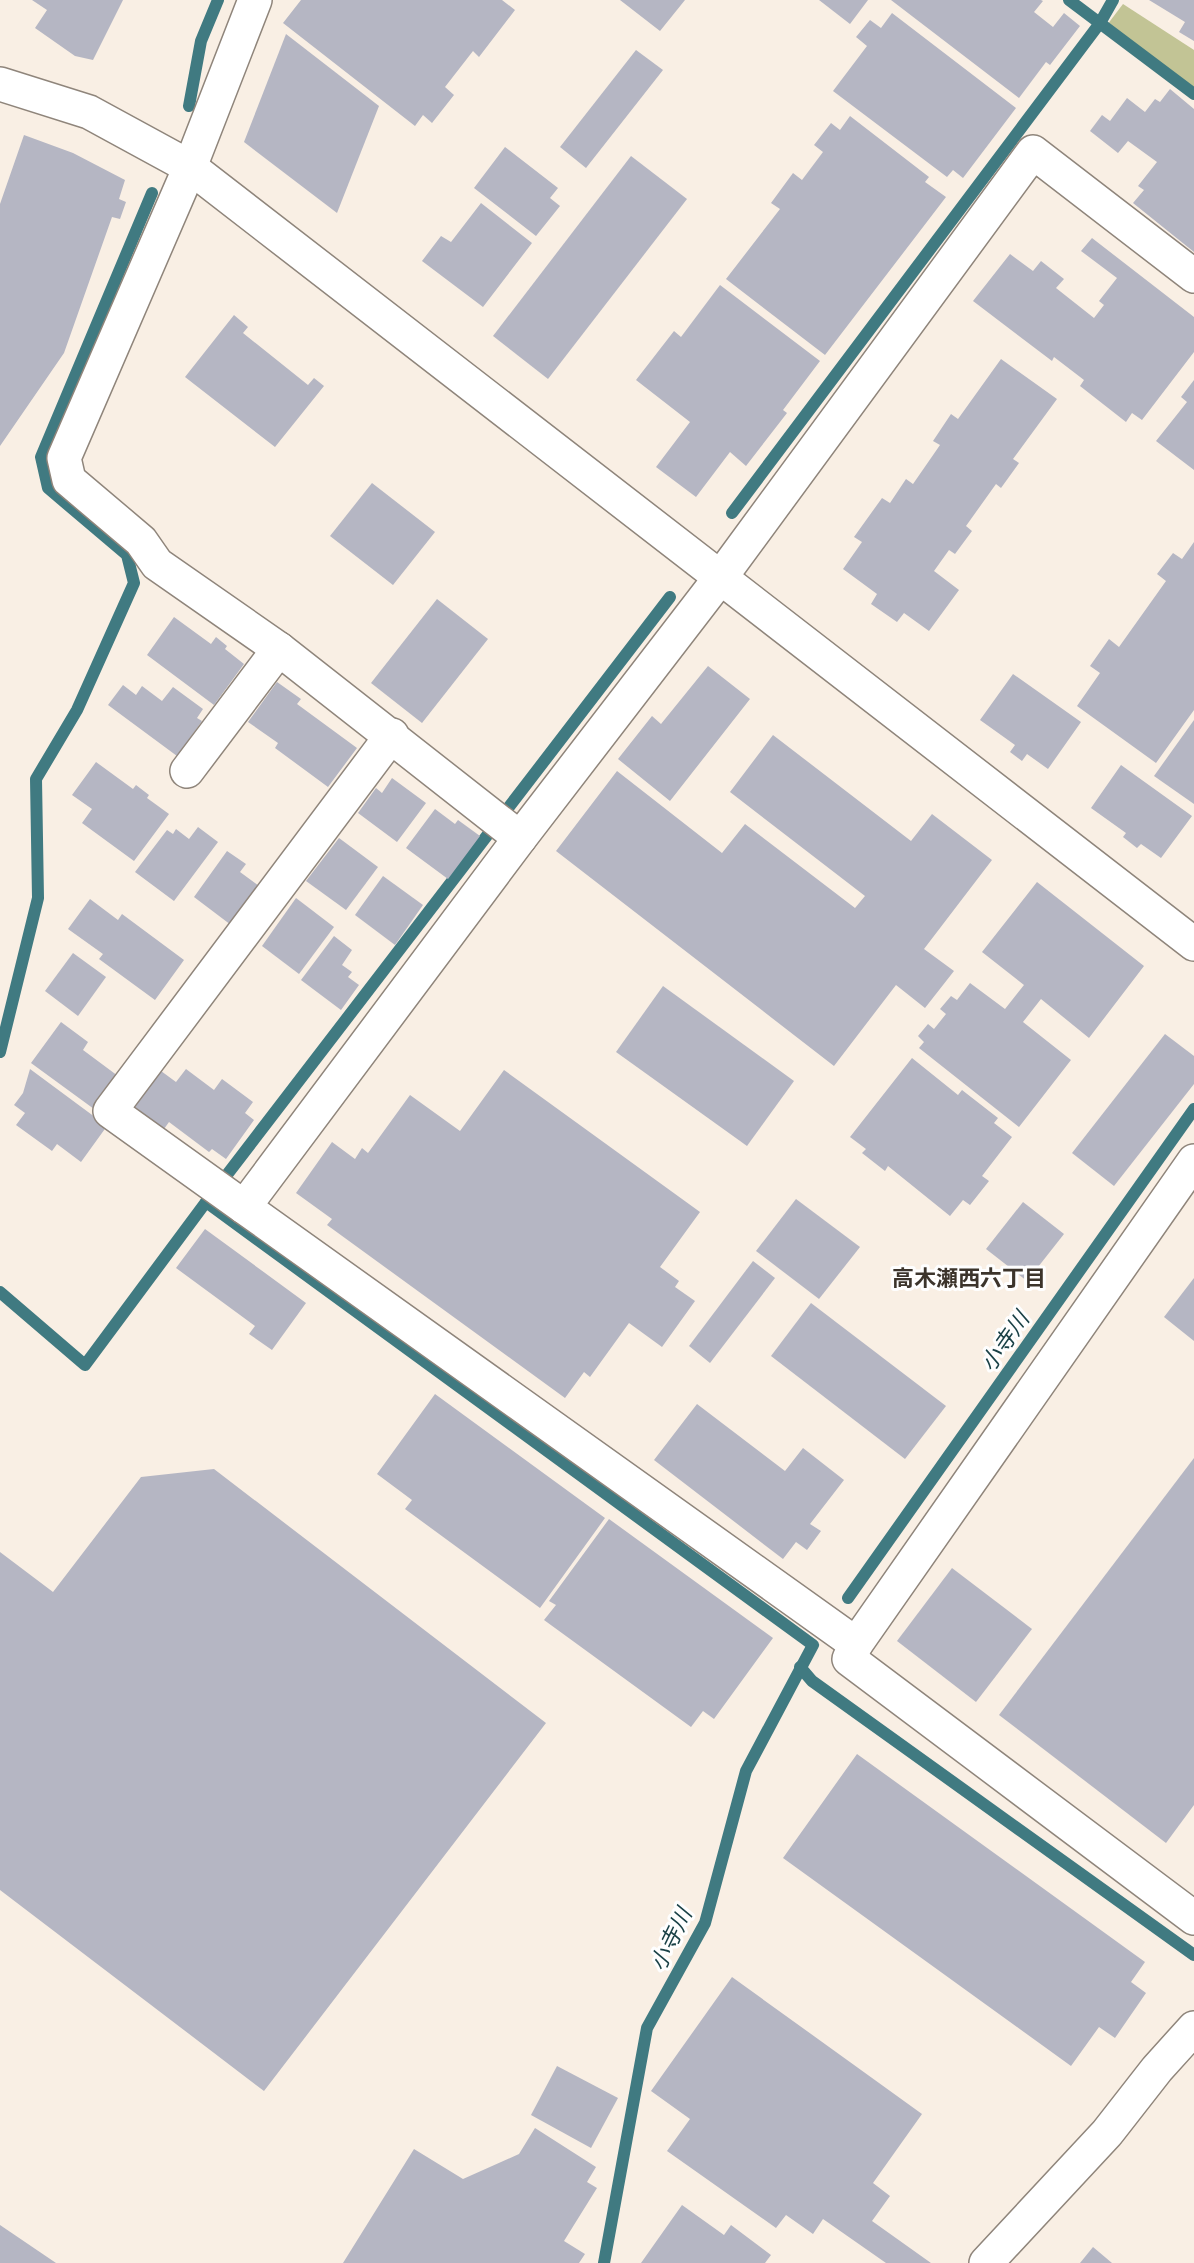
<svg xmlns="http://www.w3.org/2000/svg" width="1194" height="2263" font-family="Commissioner,'Noto Sans JP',sans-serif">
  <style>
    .green { fill: #c2c495 }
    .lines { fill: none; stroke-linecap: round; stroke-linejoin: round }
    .stream { stroke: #407a81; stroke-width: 12 }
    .building { fill: #b5b6c3 }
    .minor-casing { stroke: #8f857b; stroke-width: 36 }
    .minor { stroke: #fff; stroke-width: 33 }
    .labels { text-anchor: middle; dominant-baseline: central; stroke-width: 6; stroke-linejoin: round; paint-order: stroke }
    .neighbourhood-label { font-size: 22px; font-weight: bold; fill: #3c342b; stroke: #fefefe }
    .water-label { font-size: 22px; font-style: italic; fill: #1a4146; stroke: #fefefe }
  </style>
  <rect width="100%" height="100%" fill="#f9efe4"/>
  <path class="green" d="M1123,4L1194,50V90L1107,25Z"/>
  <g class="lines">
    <g class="stream">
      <path d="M1069,0L1194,94"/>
      <path d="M189,106L201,41L218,0"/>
      <path d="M732,513L1100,23L1113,0"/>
      <path d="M0,1052L38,898L36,779L77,710L134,583L127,555L48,488L41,457L152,193"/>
      <path d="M206,1202L813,1645L746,1771L705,1923L647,2028L604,2263"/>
      <path d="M0,1292L85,1365L206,1202L670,597"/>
      <path d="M848,1598L1194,1109"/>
      <path d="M800,1667L812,1681L1194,1955"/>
    </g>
  </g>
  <g class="building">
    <path d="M32,0H123L93,60L75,56L35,28L47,10Z"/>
    <path d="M301,0H502L515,10L479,57L473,51L445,87L454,95L432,123L423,115L415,126L283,23Z"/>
    <path d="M620,0H685L660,31Z"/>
    <path d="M819,0H868L850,24Z"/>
    <path d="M891,0H1041L1043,1L1034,12L1053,27L1064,13L1080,26L1050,65L1046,62L1019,98Z"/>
    <path d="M1149,0H1194V41L1179,32L1185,22Z"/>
    <path d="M892,13L1016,108L963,178L953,170L947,177L833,91L867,46L856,37L870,20L881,28Z"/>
    <path d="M286,34L379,106L337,213L244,142Z"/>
    <path d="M636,50L663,70L586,168L560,147Z"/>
    <path d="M1170,89L1194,109V252L1133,203L1144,190L1138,186L1157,162L1128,141L1118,153L1090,131L1102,115L1110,121L1127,98L1145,112L1155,99L1160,102Z"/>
    <path d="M850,116L929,177L925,182L946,197L825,355L726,279L780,209L771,203L793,173L802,180L823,152L814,145L831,123L840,130Z"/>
    <path d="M24,135L73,153L125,180L119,199L126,202L120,219L112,217L64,353L0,446V204Z"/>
    <path d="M505,147L558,188L550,198L560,206L536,236L474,188Z"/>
    <path d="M631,156L687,199L548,379L493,336Z"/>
    <path d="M481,203L532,243L483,307L422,261L441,236L451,242Z"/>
    <path d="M1092,238L1194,317V352L1142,420L1132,413L1126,422L1080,386L1084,380L1054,357L1052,361L973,301L1010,254L1033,271L1041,261L1064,279L1056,288L1094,318L1104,305L1099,301L1117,278L1081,251Z"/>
    <path d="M720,285L820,361L783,410L787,413L746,466L730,452L696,497L656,467L690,422L636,380L674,331L681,337Z"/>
    <path d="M234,315L248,327L243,333L308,385L314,378L324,386L275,447L185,377Z"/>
    <path d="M1001,359L1057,399L1013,459L1019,463L1001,488L996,484L966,526L972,531L955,554L949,550L934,571L959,590L929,631L904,613L897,622L871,604L877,594L843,569L862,542L854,537L882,498L890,503L906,479L913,484L940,445L933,441L951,414L958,419Z"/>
    <path d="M1194,380V470L1156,441L1187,402L1181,397Z"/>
    <path d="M372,483L435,532L393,585L330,536Z"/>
    <path d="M1194,542V710L1156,763L1077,706L1100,673L1090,666L1109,639L1119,647L1166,581L1157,574L1173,553L1182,559Z"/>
    <path d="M437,599L488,639L422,723L371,683Z"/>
    <path d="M174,617L211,644L216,637L227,646L225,649L244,664L214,705L147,655Z"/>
    <path d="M708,666L750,699L670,801L618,759L652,716L661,724Z"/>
    <path d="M1013,674L1081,722L1048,769L1027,754L1022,761L1010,752L1015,745L980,720Z"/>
    <path d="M277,682L301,699L297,704L357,748L328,787L275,748L278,743L248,722Z"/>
    <path d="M123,685L136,695L142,686L162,701L173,687L203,709L197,718L202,721L177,756L108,705Z"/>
    <path d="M1194,720V804L1154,776Z"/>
    <path d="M773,735L911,841L932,814L992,860L924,949L954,971L925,1008L896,985L834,1066L556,851L617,771L722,853L745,824L855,908L865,896L730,792Z"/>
    <path d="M96,762L133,789L136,785L149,795L147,798L169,814L134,861L82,823L92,809L72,795Z"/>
    <path d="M1121,765L1192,816L1161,858L1141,844L1137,848L1123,837L1126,833L1091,808Z"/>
    <path d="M392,778L426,803L397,842L358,813L376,788L382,793Z"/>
    <path d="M435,809L455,824L458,820L480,836L448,879L406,848Z"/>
    <path d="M198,827L218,842L174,901L135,872L167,830L173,834L176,829L189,839Z"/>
    <path d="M339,838L378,867L346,910L306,881Z"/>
    <path d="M227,851L246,864L240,872L259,886L231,925L194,897Z"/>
    <path d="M383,876L423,905L395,945L355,915Z"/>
    <path d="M1037,882L1144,966L1089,1038L1041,999L1023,1022L1071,1060L1019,1127L919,1048L924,1042L918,1036L928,1024L934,1029L946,1014L940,1009L951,996L957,1000L970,983L1005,1009L1024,985L982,952Z"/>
    <path d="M296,898L334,927L299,974L262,946Z"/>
    <path d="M90,899L118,920L122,914L184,960L155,1000L99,959L103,954L68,929Z"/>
    <path d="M334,936L352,950L342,965L352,972L348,977L359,985L341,1010L301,980Z"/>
    <path d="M73,953L106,977L78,1016L45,991Z"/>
    <path d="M663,986L794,1081L747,1146L616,1052Z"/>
    <path d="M61,1022L88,1042L83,1050L118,1076L94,1109L31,1063Z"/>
    <path d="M1165,1034L1194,1056V1084L1114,1186L1072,1153Z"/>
    <path d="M912,1058L958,1095L962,1090L998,1118L994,1123L1012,1137L982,1176L989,1181L970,1205L963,1200L950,1216L888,1166L885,1171L862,1153L866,1149L850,1137Z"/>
    <path d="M30,1069L107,1126L81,1162L57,1144L52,1151L16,1125L25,1113L14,1105L23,1093Z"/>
    <path d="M186,1069L214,1090L222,1079L253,1102L245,1113L254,1120L226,1159L212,1149L209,1152L169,1122L164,1129L135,1107L161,1071L176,1082Z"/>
    <path d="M504,1070L700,1212L660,1267L679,1281L675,1287L695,1301L662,1347L629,1323L590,1377L584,1372L565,1398L327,1225L332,1219L296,1193L332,1142L355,1159L362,1148L368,1153L410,1095L460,1131Z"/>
    <path d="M796,1199L860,1247L819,1299L756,1251Z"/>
    <path d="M1023,1202L1064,1234L1027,1281L986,1249Z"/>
    <path d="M205,1229L306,1303L272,1350L249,1334L255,1326L176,1268Z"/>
    <path d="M753,1261L775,1278L710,1363L689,1346Z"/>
    <path d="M1194,1278V1341L1164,1317Z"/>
    <path d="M811,1303L946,1406L905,1459L771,1356Z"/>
    <path d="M435,1394L605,1518L540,1608L405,1509L412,1500L377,1474Z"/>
    <path d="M697,1404L785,1471L803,1448L844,1480L810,1524L821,1531L807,1550L796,1542L783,1559L654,1460Z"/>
    <path d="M1194,1458V1805L1166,1843L999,1715Z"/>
    <path d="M214,1469L546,1723L264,2091L0,1890V1552L53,1592L141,1477Z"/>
    <path d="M609,1519L773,1638L714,1719L703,1711L691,1727L544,1620L556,1605L549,1601Z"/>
    <path d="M952,1568L1032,1629L976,1702L897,1641Z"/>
    <path d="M857,1754L1145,1962L1131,1982L1146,1993L1115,2038L1099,2027L1071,2066L783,1858Z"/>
    <path d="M732,1977L922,2114L873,2183L890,2196L872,2221L931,2263H886L823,2219L813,2234L786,2215L776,2228L667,2151L690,2119L651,2091Z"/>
    <path d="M557,2066L618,2098L591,2148L531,2115Z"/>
    <path d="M535,2128L596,2167L587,2182L597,2188L564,2241L585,2254L579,2263H343L414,2149L463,2179L519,2154Z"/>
    <path d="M682,2205L724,2235L731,2225L771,2255L765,2263H641Z"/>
    <path d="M0,2225L56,2263H0Z"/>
    <path d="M1093,2247L1112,2263H1080Z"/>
  </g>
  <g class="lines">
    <g class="minor-casing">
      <g id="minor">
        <path d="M255,0L190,167L64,458L69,480L141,541L157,564L279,649L520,838"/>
        <path d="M0,84L89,112L190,167L1194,944"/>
        <path d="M187,771L279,649"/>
        <path d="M1194,1161L856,1644L849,1659L1194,1918"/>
        <path d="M244,1207L110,1111L392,735"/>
        <path d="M856,1644L244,1207L520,838L720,578L1033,152L1194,276"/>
        <path d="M986,2263L1107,2133L1157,2069L1194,2028"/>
      </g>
    </g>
    <use href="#minor" class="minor"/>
  </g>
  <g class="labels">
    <g class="neighbourhood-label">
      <text x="969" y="1277">高木瀬西六丁目</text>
    </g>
    <g class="water-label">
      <text transform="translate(1004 1341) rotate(-55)">小寺川</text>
      <text transform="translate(670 1939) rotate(-64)">小寺川</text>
    </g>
  </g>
</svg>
